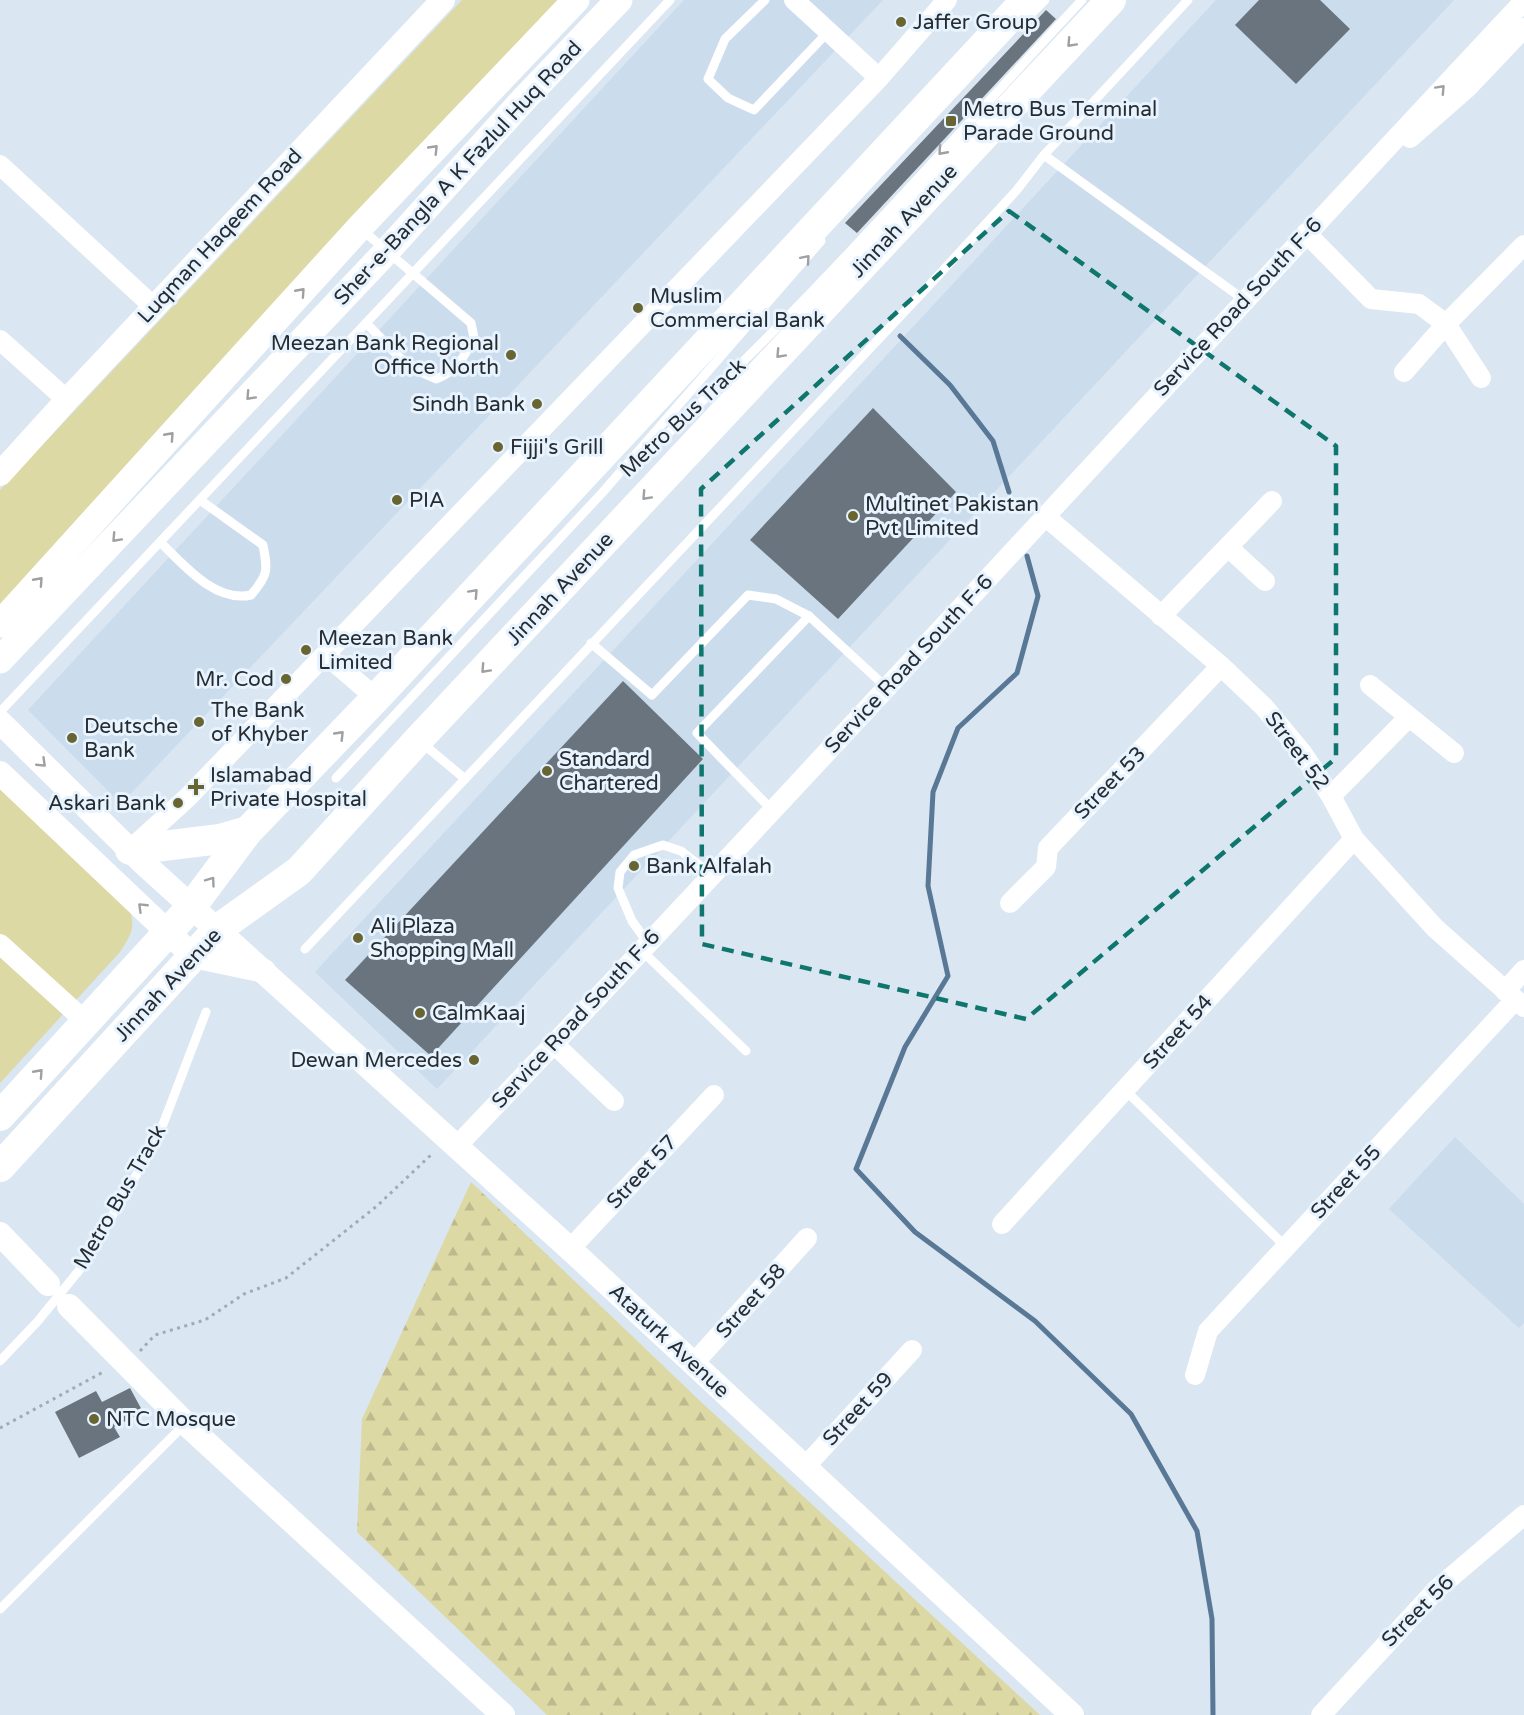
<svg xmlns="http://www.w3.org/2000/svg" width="1524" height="1715" font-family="'Varela Round',sans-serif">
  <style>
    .built { fill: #cbdced }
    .grass { fill: #ddd9a4 }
    .forest { fill: url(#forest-firs) }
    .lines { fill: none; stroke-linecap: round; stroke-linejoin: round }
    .stream { stroke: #597896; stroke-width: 5 }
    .building { fill: #6a747f }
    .path { stroke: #a1abb4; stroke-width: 3; stroke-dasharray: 3 4.5; stroke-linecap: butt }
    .service { stroke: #fff; stroke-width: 9 }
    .minor { stroke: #fff; stroke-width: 20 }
    .tertiary { stroke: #fff; stroke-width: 24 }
    .secondary { stroke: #fff; stroke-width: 27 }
    .primary { stroke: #fff; stroke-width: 30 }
    .oneway { stroke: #9ea0a2 }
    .marked { fill: none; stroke: #0f766e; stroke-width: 4.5; stroke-dasharray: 12 8; stroke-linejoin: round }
    .poi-dot { fill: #696532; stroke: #e7f3ff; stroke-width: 2 }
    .labels { text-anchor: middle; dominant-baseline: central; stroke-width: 6; stroke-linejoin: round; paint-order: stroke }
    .poi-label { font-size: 21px; fill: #272c30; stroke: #e7f3ff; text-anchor: start }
    .street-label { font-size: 21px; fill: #272c30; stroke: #e7f3ff }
  </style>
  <defs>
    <pattern id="forest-firs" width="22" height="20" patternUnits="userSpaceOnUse" patternTransform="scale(1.5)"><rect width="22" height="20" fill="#ddd9a4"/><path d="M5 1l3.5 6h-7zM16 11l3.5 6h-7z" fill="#beba8e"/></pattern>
  </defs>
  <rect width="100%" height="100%" fill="#dae6f1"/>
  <g class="built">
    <path d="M684,0H883L121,804L28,710Z"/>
    <path d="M1216,0H1454L437,1089L315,972Z"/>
    <path d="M1455,1137L1524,1204V1323L1519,1328L1389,1209Z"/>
  </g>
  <g class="grass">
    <path d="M462,0H575L0,625V490Z"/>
    <path d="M0,786L129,905C135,929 133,931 120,952L0,1083Z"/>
  </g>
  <path class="forest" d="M471,1182L699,1400L1040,1715H547L357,1532L362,1419Z"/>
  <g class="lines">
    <g class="stream">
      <path d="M900,336L950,385L993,441L1009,492"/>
      <path d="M1027,556L1038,596L1017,673L958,728L933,792L928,886L948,976L905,1047L856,1169L915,1232L1035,1321L1131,1414L1197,1531L1212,1619L1213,1715"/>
    </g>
  </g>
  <g class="building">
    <path d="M1259,0H1320L1350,29L1296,84L1235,25Z"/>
    <path d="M1046,10L1056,19L857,233L845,223Z"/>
    <path d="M873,408L956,492L838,619L750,540Z"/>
    <path d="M623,681L703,759L431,1056L345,980Z"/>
    <path d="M130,1388L143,1412L114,1427L120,1437L79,1458L55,1412L96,1391L102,1402Z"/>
  </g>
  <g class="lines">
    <g class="path">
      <path d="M140,1351L155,1335L205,1320L244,1294L286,1278L377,1206L433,1153"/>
      <path d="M0,1428L105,1371"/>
    </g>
    <g class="service">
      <path d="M765,0L725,39L708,79L728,98L754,110L828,32"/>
      <path d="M1032,13L1045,0"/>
      <path d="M1044,155L1243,299"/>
      <path d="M361,229L471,323L474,338C464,357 457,371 436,379L409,367L366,323"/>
      <path d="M631,467C793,323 934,159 1082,0"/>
      <path d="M160,542C184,565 215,603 251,595C268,575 268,571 263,545L200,500"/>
      <path d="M591,643L652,695L748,595L776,599L809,616L887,688"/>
      <path d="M0,712L670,0"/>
      <path d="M422,743L464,778"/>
      <path d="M336,778L602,493L821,241"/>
      <path d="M772,810L697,733L809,616"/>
      <path d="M648,943L632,921L618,888L620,872L634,855L663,845L681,851L712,875"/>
      <path d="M305,949L923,292L1016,191L1044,155L1188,0"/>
      <path d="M641,950L746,1051"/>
      <path d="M1125,1090L1286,1247"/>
      <path d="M0,1361L38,1321L81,1268L157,1140L206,1012"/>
      <path d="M0,1609L184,1425"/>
    </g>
    <g class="minor">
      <path d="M794,0L879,78"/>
      <path d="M1410,138L1467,88L1524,28"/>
      <path d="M0,165L154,307"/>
      <path d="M1306,233L1371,299L1419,304L1446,324L1481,378"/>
      <path d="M0,340L67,400"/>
      <path d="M1404,372L1446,324L1524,245"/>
      <path d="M1046,517L1221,666L1264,707L1303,754L1331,796L1354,839L1435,928L1524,1007"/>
      <path d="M1228,547L1265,581"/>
      <path d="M1161,616L1272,501"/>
      <path d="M326,655L376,698"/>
      <path d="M1370,685L1454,753"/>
      <path d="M1331,796L1409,717"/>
      <path d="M130,850L188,797L879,78L947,0"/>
      <path d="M1010,903L1046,867L1048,848L1221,666"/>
      <path d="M0,944L86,1022"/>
      <path d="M1505,991L1524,970"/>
      <path d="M554,1044L614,1101"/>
      <path d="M456,1147C816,769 1167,382 1524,1"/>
      <path d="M1002,1224L1354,839"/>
      <path d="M570,1249L714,1095"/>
      <path d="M694,1363L807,1238"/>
      <path d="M1195,1375L1208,1331L1515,1000"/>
      <path d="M804,1468L912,1350"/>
      <path d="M1321,1715L1437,1589L1524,1515"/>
    </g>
    <g class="tertiary">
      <path d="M0,474L67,400L443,0"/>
      <path d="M0,722L141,861L570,1249L1072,1715"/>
      <path d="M0,773L193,956L264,971"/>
      <path d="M0,1234L48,1284"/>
      <path d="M69,1306L185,1423L503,1715"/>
    </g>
    <g class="secondary">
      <path d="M0,624L360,227L576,0"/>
      <path d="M0,660L386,252L526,97L619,0"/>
    </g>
    <g class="primary">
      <path d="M130,850L220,839L248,831"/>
      <path d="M0,1116L192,906L248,831L376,698L1026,0"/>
      <path d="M0,1167L218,929L299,871L418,740L1111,0"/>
    </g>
  </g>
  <defs><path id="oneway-chevron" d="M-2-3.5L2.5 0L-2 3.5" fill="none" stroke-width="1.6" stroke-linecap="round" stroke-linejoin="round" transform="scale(1.5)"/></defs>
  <g class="oneway">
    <use href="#oneway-chevron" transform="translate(1071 43) rotate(133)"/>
    <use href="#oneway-chevron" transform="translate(1441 89) rotate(-47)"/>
    <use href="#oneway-chevron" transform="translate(434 149) rotate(-46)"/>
    <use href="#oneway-chevron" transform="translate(942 151) rotate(132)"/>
    <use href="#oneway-chevron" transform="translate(806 259) rotate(-49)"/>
    <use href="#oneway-chevron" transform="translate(301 292) rotate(-48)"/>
    <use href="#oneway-chevron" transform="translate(780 354) rotate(133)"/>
    <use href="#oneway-chevron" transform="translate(250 396) rotate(133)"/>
    <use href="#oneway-chevron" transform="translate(170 436) rotate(-48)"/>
    <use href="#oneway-chevron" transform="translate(646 496) rotate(133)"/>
    <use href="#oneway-chevron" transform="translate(116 538) rotate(133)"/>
    <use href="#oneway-chevron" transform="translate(39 581) rotate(-48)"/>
    <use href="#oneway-chevron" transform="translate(474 593) rotate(-47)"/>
    <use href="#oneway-chevron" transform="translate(485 669) rotate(133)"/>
    <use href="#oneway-chevron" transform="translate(340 735) rotate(-46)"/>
    <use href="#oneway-chevron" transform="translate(42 763) rotate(44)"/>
    <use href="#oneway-chevron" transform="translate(211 881) rotate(-54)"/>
    <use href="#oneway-chevron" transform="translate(142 907) rotate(-136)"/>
    <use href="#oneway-chevron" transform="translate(39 1073) rotate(-48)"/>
  </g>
  <path class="marked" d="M1009,211L1336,446V758L1026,1019L702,944L701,489Z"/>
  <g class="poi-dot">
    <circle cx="901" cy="22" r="6"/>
    <rect x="945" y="115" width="12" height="12" rx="3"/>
    <circle cx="638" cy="308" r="6"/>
    <circle cx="511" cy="355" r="6"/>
    <circle cx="537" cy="404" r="6"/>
    <circle cx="498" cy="447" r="6"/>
    <circle cx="397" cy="500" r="6"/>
    <circle cx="853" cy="516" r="6"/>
    <circle cx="306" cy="650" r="6"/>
    <circle cx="286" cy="679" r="6"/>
    <circle cx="199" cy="722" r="6"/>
    <circle cx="72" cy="738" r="6"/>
    <circle cx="547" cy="771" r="6"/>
    <path d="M193 778h6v6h6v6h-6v6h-6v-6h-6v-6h6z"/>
    <circle cx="178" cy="803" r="6"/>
    <circle cx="634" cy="866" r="6"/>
    <circle cx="358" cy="938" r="6"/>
    <circle cx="420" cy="1013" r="6"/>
    <circle cx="474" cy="1060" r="6"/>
    <circle cx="94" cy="1419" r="6"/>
  </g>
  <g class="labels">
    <g class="poi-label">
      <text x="913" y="22">Jaffer Group</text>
      <text x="963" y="109">Metro Bus Terminal<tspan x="963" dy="24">Parade Ground</tspan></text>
      <text x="650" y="296">Muslim<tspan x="650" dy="24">Commercial Bank</tspan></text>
      <text x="499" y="343" text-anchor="end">Meezan Bank Regional<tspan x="499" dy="24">Office North</tspan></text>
      <text x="525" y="404" text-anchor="end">Sindh Bank</text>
      <text x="510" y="447">Fijji's Grill</text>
      <text x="409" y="500">PIA</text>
      <text x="865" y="504">Multinet Pakistan<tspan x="865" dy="24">Pvt Limited</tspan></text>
      <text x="318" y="638">Meezan Bank<tspan x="318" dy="24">Limited</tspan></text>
      <text x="274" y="679" text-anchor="end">Mr. Cod</text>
      <text x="211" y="710">The Bank<tspan x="211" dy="24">of Khyber</tspan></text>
      <text x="84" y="726">Deutsche<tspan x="84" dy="24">Bank</tspan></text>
      <text x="559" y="759">Standard<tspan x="559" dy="24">Chartered</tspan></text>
      <text x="210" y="775">Islamabad<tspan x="210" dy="24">Private Hospital</tspan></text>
      <text x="166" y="803" text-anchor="end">Askari Bank</text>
      <text x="646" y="866">Bank Alfalah</text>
      <text x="370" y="926">Ali Plaza<tspan x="370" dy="24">Shopping Mall</tspan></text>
      <text x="432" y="1013">CalmKaaj</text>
      <text x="462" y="1060" text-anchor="end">Dewan Mercedes</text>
      <text x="106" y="1419">NTC Mosque</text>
    </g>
    <g class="street-label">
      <text transform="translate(458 173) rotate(-47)">Sher-e-Bangla A K Fazlul Huq Road</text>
      <text transform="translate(904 221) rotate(-47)">Jinnah Avenue</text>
      <text transform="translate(220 236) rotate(-47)">Luqman Haqeem Road</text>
      <text transform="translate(1238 307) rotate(-47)">Service Road South F-6</text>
      <text transform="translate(683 418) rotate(-43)">Metro Bus Track</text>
      <text transform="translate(560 589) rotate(-47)">Jinnah Avenue</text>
      <text transform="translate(909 664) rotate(-47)">Service Road South F-6</text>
      <text transform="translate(1297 751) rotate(53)">Street 52</text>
      <text transform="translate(1110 783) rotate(-46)">Street 53</text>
      <text transform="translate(168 985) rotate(-47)">Jinnah Avenue</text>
      <text transform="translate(576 1019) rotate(-47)">Service Road South F-6</text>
      <text transform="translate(1178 1032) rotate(-48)">Street 54</text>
      <text transform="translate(642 1172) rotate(-47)">Street 57</text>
      <text transform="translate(1346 1182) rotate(-47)">Street 55</text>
      <text transform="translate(120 1197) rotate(-60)">Metro Bus Track</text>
      <text transform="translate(751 1301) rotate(-48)">Street 58</text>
      <text transform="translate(669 1341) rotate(43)">Ataturk Avenue</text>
      <text transform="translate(858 1409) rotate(-47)">Street 59</text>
      <text transform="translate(1418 1611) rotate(-45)">Street 56</text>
    </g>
  </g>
</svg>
